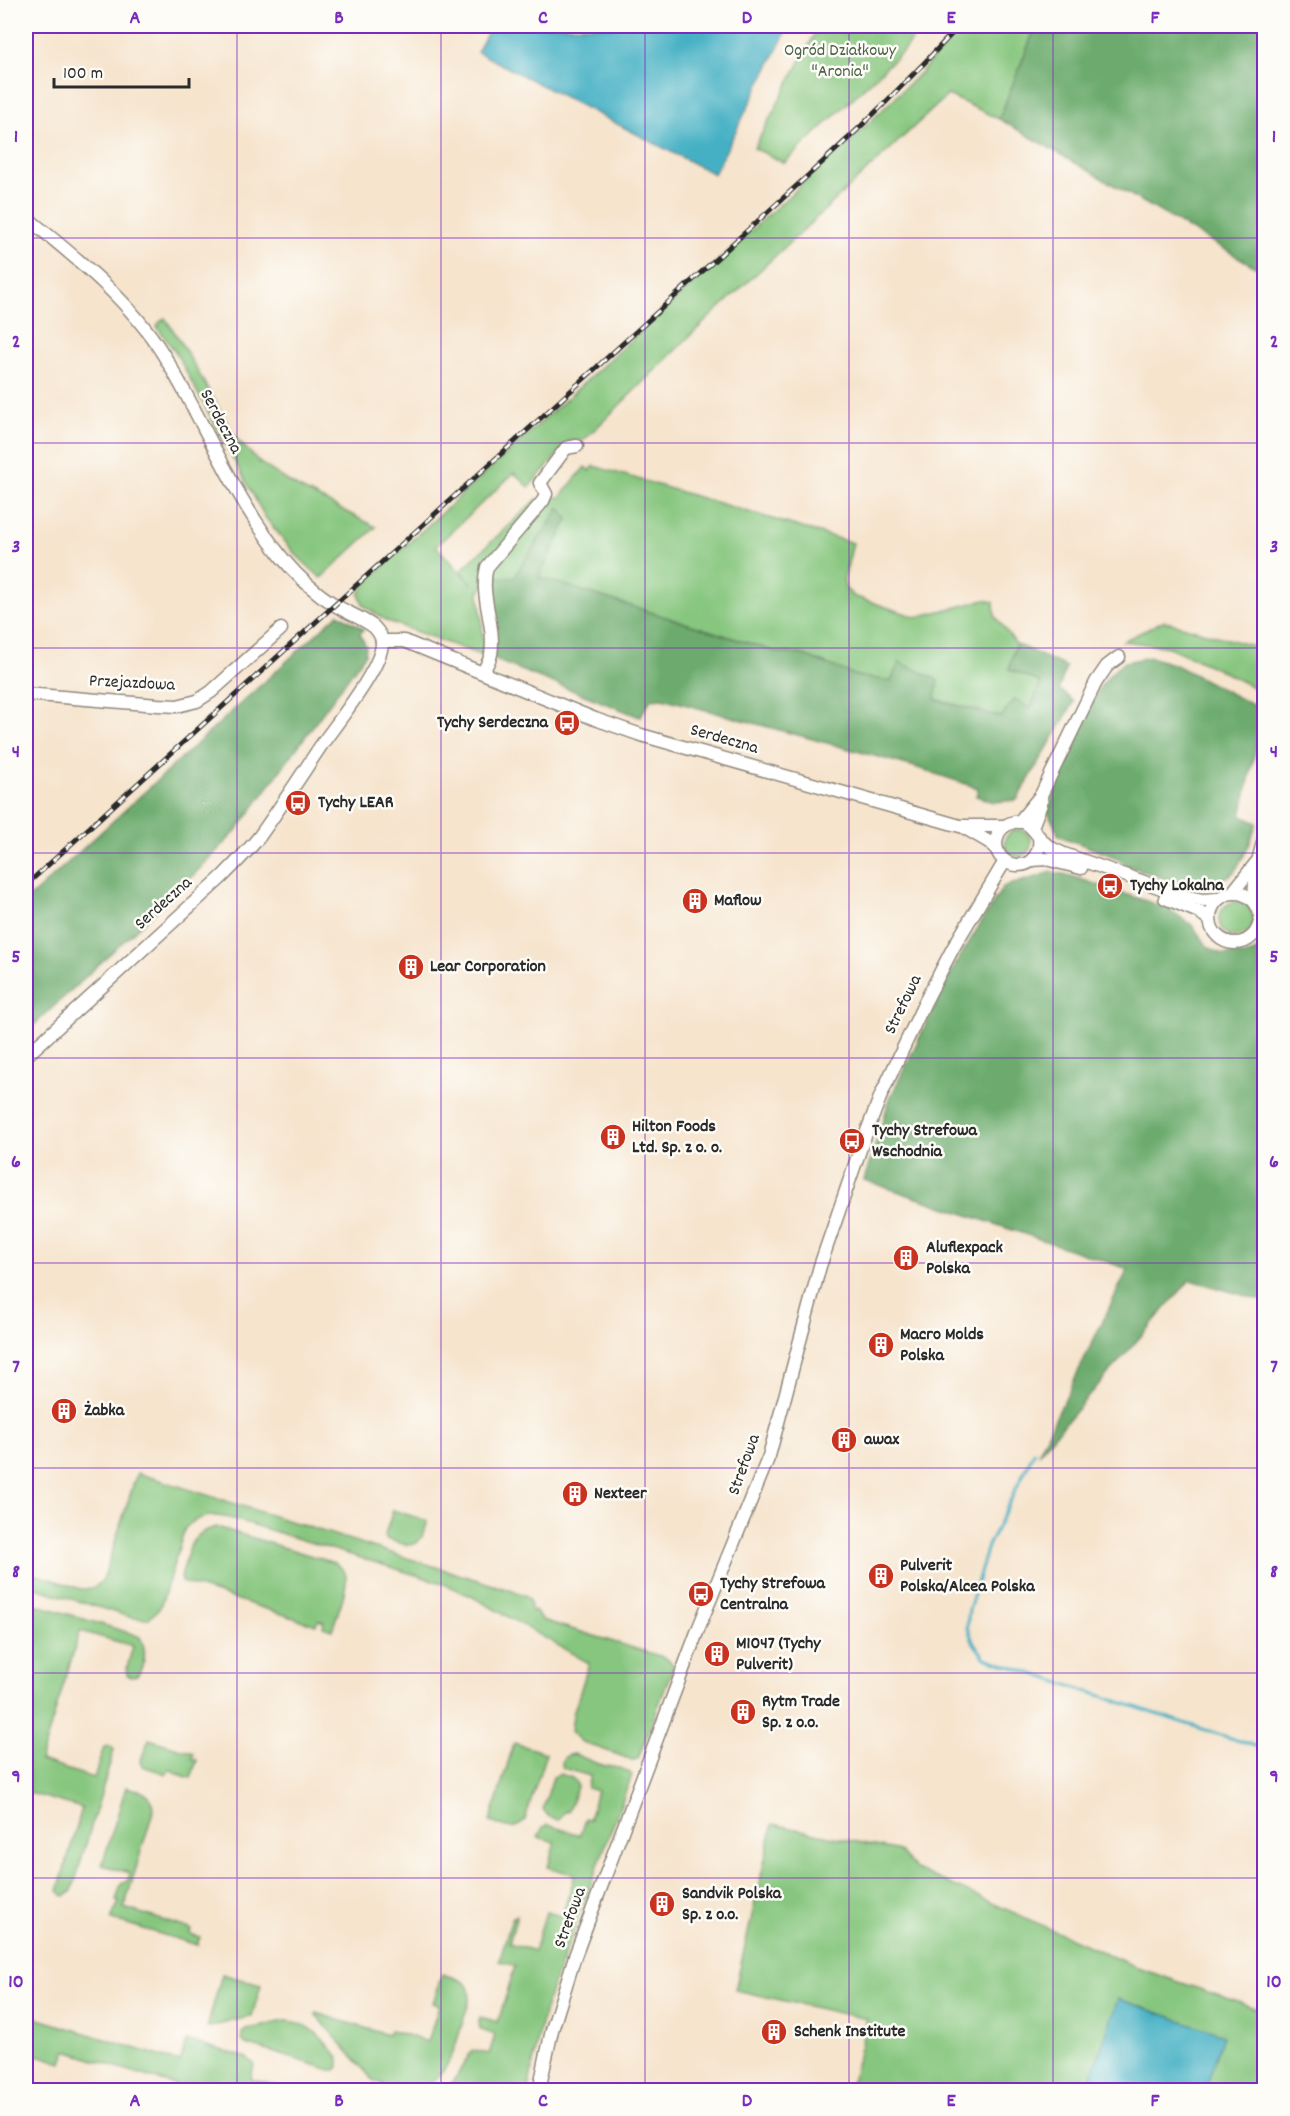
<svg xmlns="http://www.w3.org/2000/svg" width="1290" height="2116" font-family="Dekko,sans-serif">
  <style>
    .green { fill: #86c67e; stroke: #587854; stroke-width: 1.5 }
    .forest { fill: #6cab6d; stroke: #4c6b4c; stroke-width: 1.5 }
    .water { fill: #45b0c4; stroke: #386e78; stroke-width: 1.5 }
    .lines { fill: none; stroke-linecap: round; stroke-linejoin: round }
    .stream { stroke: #45b0c4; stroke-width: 3 }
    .minor-casing { stroke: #90887c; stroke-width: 15 }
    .minor { stroke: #fff; stroke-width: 12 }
    .rail-casing { stroke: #2b2b2b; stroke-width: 5 }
    .rail { stroke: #fdfcf7; stroke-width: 3; stroke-dasharray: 9; stroke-linecap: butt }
    .grid { fill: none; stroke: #7b2cbf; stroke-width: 1.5; stroke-opacity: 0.55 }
    .labels { text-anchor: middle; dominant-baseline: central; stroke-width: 5; stroke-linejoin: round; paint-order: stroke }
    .park-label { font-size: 18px; fill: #4b6148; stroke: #fdfcf7 }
    .street-label { font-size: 18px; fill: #2b2b2b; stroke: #fdfcf7 }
    .poi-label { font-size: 18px; font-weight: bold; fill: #2b2b2b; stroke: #fdfcf7; text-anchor: start }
    .neatline { fill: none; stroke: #7b2cbf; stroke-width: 2 }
    .grid-label { font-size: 20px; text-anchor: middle; font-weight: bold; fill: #7b2cbf }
  </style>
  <rect width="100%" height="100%" fill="#fdfcf7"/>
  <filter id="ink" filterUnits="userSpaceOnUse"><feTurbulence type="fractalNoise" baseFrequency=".0167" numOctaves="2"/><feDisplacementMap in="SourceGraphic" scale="12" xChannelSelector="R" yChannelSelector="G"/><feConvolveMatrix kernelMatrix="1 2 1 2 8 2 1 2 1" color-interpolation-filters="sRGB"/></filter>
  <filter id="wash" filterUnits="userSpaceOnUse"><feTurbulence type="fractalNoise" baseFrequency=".008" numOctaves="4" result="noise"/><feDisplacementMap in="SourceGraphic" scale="24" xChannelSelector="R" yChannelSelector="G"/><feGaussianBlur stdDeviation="1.35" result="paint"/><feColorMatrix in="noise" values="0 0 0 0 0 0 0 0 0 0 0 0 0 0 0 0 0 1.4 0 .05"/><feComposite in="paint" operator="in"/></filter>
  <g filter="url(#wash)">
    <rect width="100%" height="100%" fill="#f6e4cd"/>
    <g class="green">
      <path d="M819,26H923L902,52L784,163L754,148Z"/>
      <path d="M962,26H1036L999,119L948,95L696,330L584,440L569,442L529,487L514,473L436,546L472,585L461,570L537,499L560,497L585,467L590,471L594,466L853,543L844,580L845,588L853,596L916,617L985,600L994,602L995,616L1016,644L1009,669L1041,682L1030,709L1015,699L1001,717L935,699L899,662L891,682L857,676L804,655L777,652L538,577L568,519L514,577H489L479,593L482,621L483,656L387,621L364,606L359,594L367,581L871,121L922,71Z"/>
      <path d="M165,318L179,339L236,438L260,463L297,487L376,527L321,578L296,555L265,517L176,353L157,327L159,323Z"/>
      <path d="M1163,621L1264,649V693L1226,673L1169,647L1123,641Z"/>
      <circle cx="1018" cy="843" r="13"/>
      <circle cx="1236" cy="919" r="17"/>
      <path d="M137,1473L525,1595L529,1599L532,1612L535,1611L542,1620L666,1658L674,1665L638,1759L632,1760L580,1741L571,1731L573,1715L589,1663L473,1597L442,1583L234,1519C215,1514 200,1514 185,1528L163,1599L159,1609L148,1619L133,1618L26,1585V1571L81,1589C91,1589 97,1587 103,1580Z"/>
      <path d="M393,1510L428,1521C419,1551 413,1547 386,1539L385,1535Z"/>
      <path d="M217,1527L335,1563C339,1566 343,1568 345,1573C350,1585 336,1617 332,1630L323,1627L324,1622L318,1620L316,1625L182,1582L181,1577C189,1551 187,1534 217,1527Z"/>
      <path d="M38,1605L133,1634L140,1637C147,1650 145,1664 137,1676L132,1677L127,1675L126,1671L133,1646L80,1631L40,1761L94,1778L104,1747L111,1746L114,1750L72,1891L64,1896L58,1891L82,1808L26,1792V1612L30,1607Z"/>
      <path d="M149,1739L194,1753L192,1759L197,1760L191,1778L175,1773L171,1769L166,1774L142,1766L141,1760Z"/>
      <path d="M514,1743L546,1753L525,1820C515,1833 503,1826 490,1822Z"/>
      <path d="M574,1754C584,1758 596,1764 606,1766C616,1768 625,1767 632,1775L551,1990L541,2024L528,2090H443L453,2082L472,2050L489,2054L495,2035L481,2030L478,2025L480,2017L498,2022L515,1966L499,1961L512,1918L517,1915L509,1943L534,1951L546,1912L562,1916L575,1875L548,1867L555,1842L538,1837L543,1827L548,1825L580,1835L585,1819L589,1820L597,1791L587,1788L590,1776L563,1768L562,1765C562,1757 567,1755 574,1754Z"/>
      <path d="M560,1774C568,1777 577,1777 577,1787L568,1812L565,1811L561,1818L558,1820L548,1816L543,1809L553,1777Z"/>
      <path d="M126,1787C139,1791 152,1792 154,1808L124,1908L191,1929L190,1934L200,1937L197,1945L111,1919L119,1902L116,1901L121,1884L128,1880L130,1873L102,1865Z"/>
      <path d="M773,1824L899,1851L916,1869L1138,1968L1264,2011V2090H850L867,2019L735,1990Z"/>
      <path d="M222,1974L261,1985L252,2016L207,2028Z"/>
      <path d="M442,1974C450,1977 462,1978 467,1985C474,1996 466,2010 463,2021C450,2066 439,2100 383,2087V2084L373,2080L316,2015V2013L388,2035L390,2030L428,2042L439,2005L433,2003Z"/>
      <path d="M26,2015L180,2062L187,2040L247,2058L254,2064L251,2079L291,2090H191L66,2051L62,2063L26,2051Z"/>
      <path d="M284,2021C312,2021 322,2039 339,2058V2067L336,2070H331L246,2044L242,2040V2033L246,2030Z"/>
    </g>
    <g class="forest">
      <path d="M1036,26H1264V272L999,119Z"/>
      <path d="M559,508L568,519L539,577L777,652L804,655L857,676L891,681L899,662L938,680L935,700L1001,717L1015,699L1030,709L1041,683L1009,669L1016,644L1066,667L1059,689L1074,702L1017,800L994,802L976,796L978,788L915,767L662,698L651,699L640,717L495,660L489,577H514Z"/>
      <path d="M338,614L364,629L360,634L366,646L365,655L237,830L187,882L32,1027L26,1020V901Z"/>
      <path d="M1150,657L1176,665L1264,711L1241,816L1257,823L1248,848L1235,871L1229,876L1201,886L1177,883L1126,865L1115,857L1059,836L1048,812L1053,797L1098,690L1111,673L1125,662Z"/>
      <path d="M1052,872L1068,875L1167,908L1192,925L1208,947L1222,954L1244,955L1255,952L1264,943V1301L1190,1280L1038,1454L1128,1269L864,1180L890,1098L955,965L1003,887Z"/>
    </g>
    <g class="water">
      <path d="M491,26H789L714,174L477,52Z"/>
      <path d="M1118,1999L1224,2035L1205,2090H1087Z"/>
    </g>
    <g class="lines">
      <path class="stream" d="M1034,1452L988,1546L969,1610L967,1627L974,1643L985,1658L1264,1749"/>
    </g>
  </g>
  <g filter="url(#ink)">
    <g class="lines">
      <g class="minor-casing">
        <g id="minor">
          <path d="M26,217C75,257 129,299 163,354C205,422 233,498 284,560C298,577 316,593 335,605C347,613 363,618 374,627C379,632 382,637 382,643C382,668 335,725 320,747C300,777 280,808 259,837C248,851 235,864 222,877L26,1056"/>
          <path d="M382,641H404L414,645L595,719L641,735L960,826H1005"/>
          <path d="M483,672C486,666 490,660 491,654C496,625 479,596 487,567L543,501L546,494L540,483L566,448L577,446"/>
          <path d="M26,694L158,705L177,706L197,701L211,692L281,629"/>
          <path d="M1019,822L1041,795L1096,682L1107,666L1119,657"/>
          <path d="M1032,827L1041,804V795"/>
          <path d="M965,828L989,842L996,849"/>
          <path d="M1039,837C1041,851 1033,866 1017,865C993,864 988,831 1011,823C1030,816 1035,836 1047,845C1052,849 1058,851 1064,854L1184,896L1203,900L1217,899"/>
          <path d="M1032,860L1046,859L1081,868"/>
          <path d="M1233,892L1256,863"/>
          <circle cx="1235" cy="918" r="25"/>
          <path d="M1165,898L1199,912L1209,919"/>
          <path d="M1255,902C1253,880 1257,861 1264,840"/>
          <path d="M539,2090L552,2030L575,1956L699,1627L769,1456L820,1266L862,1144L881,1095L925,1002L953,948L1005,861"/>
        </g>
      </g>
      <use href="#minor" class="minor"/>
      <g class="rail-casing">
        <path id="rail" d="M26,885L814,170C865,124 913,76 959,26"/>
      </g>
      <use href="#rail" class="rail"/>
    </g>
  </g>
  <path class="grid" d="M237,26V2090M441,26V2090M645,26V2090M849,26V2090M1053,26V2090M26,238H1264M26,443H1264M26,648H1264M26,853H1264M26,1058H1264M26,1263H1264M26,1468H1264M26,1673H1264M26,1878H1264"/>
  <defs>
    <g id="bus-disc" transform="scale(1.35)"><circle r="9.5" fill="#c8321e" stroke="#fdfcf7"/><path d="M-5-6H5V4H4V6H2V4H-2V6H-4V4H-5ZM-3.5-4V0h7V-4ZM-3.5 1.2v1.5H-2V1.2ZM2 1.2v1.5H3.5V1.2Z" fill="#fff"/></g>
    <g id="building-disc" transform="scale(1.35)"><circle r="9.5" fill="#c8321e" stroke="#fdfcf7"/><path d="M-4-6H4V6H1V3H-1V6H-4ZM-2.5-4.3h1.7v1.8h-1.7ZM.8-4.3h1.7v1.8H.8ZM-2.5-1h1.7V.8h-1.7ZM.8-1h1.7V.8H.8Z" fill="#fff"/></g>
  </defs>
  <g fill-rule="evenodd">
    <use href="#bus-disc" x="567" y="723"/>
    <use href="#bus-disc" x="298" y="803"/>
    <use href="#bus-disc" x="1110" y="886"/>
    <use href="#building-disc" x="695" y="901"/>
    <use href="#building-disc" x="411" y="967"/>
    <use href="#building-disc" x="613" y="1137"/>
    <use href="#bus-disc" x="852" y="1141"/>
    <use href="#building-disc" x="906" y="1258"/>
    <use href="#building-disc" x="881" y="1345"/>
    <use href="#building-disc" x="64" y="1411"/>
    <use href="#building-disc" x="844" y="1440"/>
    <use href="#building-disc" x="575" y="1494"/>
    <use href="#building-disc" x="881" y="1576"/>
    <use href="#bus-disc" x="701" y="1594"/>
    <use href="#building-disc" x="717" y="1654"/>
    <use href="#building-disc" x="743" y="1712"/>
    <use href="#building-disc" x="662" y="1904"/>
    <use href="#building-disc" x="774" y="2032"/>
  </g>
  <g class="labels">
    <g class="park-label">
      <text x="840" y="51">Ogród Działkowy<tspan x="840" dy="21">"Aronia"</tspan></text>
    </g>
    <g class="street-label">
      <text transform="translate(220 422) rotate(62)">Serdeczna</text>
      <text transform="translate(132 684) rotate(3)">Przejazdowa</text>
      <text transform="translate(724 740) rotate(16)">Serdeczna</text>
      <text transform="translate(164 904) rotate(-42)">Serdeczna</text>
      <text transform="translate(904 1005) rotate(-64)">Strefowa</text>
      <text transform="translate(745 1465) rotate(-70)">Strefowa</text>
      <text transform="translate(571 1918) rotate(-70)">Strefowa</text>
    </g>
    <g class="poi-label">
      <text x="548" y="723" text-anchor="end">Tychy Serdeczna</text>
      <text x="318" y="803">Tychy LEAR</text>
      <text x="1130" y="886">Tychy Lokalna</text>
      <text x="714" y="901">Maflow</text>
      <text x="430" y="967">Lear Corporation</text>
      <text x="632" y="1127">Hilton Foods<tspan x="632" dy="21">Ltd. Sp. z o. o.</tspan></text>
      <text x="872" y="1131">Tychy Strefowa<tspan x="872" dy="21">Wschodnia</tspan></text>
      <text x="926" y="1248">Aluflexpack<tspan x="926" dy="21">Polska</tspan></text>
      <text x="900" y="1335">Macro Molds<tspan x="900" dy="21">Polska</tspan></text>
      <text x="84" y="1411">Żabka</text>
      <text x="864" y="1440">awax</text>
      <text x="594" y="1494">Nexteer</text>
      <text x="900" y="1566">Pulverit<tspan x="900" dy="21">Polska/Alcea Polska</tspan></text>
      <text x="720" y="1584">Tychy Strefowa<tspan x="720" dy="21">Centralna</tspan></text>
      <text x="736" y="1644">M1047 (Tychy<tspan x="736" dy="21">Pulverit)</tspan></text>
      <text x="762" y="1702">Rytm Trade<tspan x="762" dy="21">Sp. z o.o.</tspan></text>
      <text x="682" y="1894">Sandvik Polska<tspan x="682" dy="21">Sp. z o.o.</tspan></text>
      <text x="794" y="2032">Schenk Institute</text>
    </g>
  </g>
  <rect width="1290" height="2116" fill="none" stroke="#fdfcf7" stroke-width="66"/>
  <path d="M54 78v9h135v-9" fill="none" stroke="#2b2b2b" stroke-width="3"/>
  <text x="63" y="78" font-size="18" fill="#2b2b2b" stroke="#fdfcf7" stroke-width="4.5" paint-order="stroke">100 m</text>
  <rect x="33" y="33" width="1224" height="2050" class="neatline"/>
  <g class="grid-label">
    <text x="135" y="23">A</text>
    <text x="339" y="23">B</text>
    <text x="543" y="23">C</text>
    <text x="747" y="23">D</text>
    <text x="951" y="23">E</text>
    <text x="1155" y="23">F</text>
    <text x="16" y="142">1</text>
    <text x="1274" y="142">1</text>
    <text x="16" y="347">2</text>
    <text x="1274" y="347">2</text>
    <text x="16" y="552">3</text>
    <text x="1274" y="552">3</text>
    <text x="16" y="757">4</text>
    <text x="1274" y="757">4</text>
    <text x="16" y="962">5</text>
    <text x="1274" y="962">5</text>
    <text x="16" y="1167">6</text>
    <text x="1274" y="1167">6</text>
    <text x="16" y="1372">7</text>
    <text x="1274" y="1372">7</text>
    <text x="16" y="1577">8</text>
    <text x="1274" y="1577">8</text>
    <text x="16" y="1782">9</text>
    <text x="1274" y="1782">9</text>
    <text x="16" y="1987">10</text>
    <text x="1274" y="1987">10</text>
    <text x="135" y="2106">A</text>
    <text x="339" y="2106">B</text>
    <text x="543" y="2106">C</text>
    <text x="747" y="2106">D</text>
    <text x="951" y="2106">E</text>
    <text x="1155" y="2106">F</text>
  </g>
</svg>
